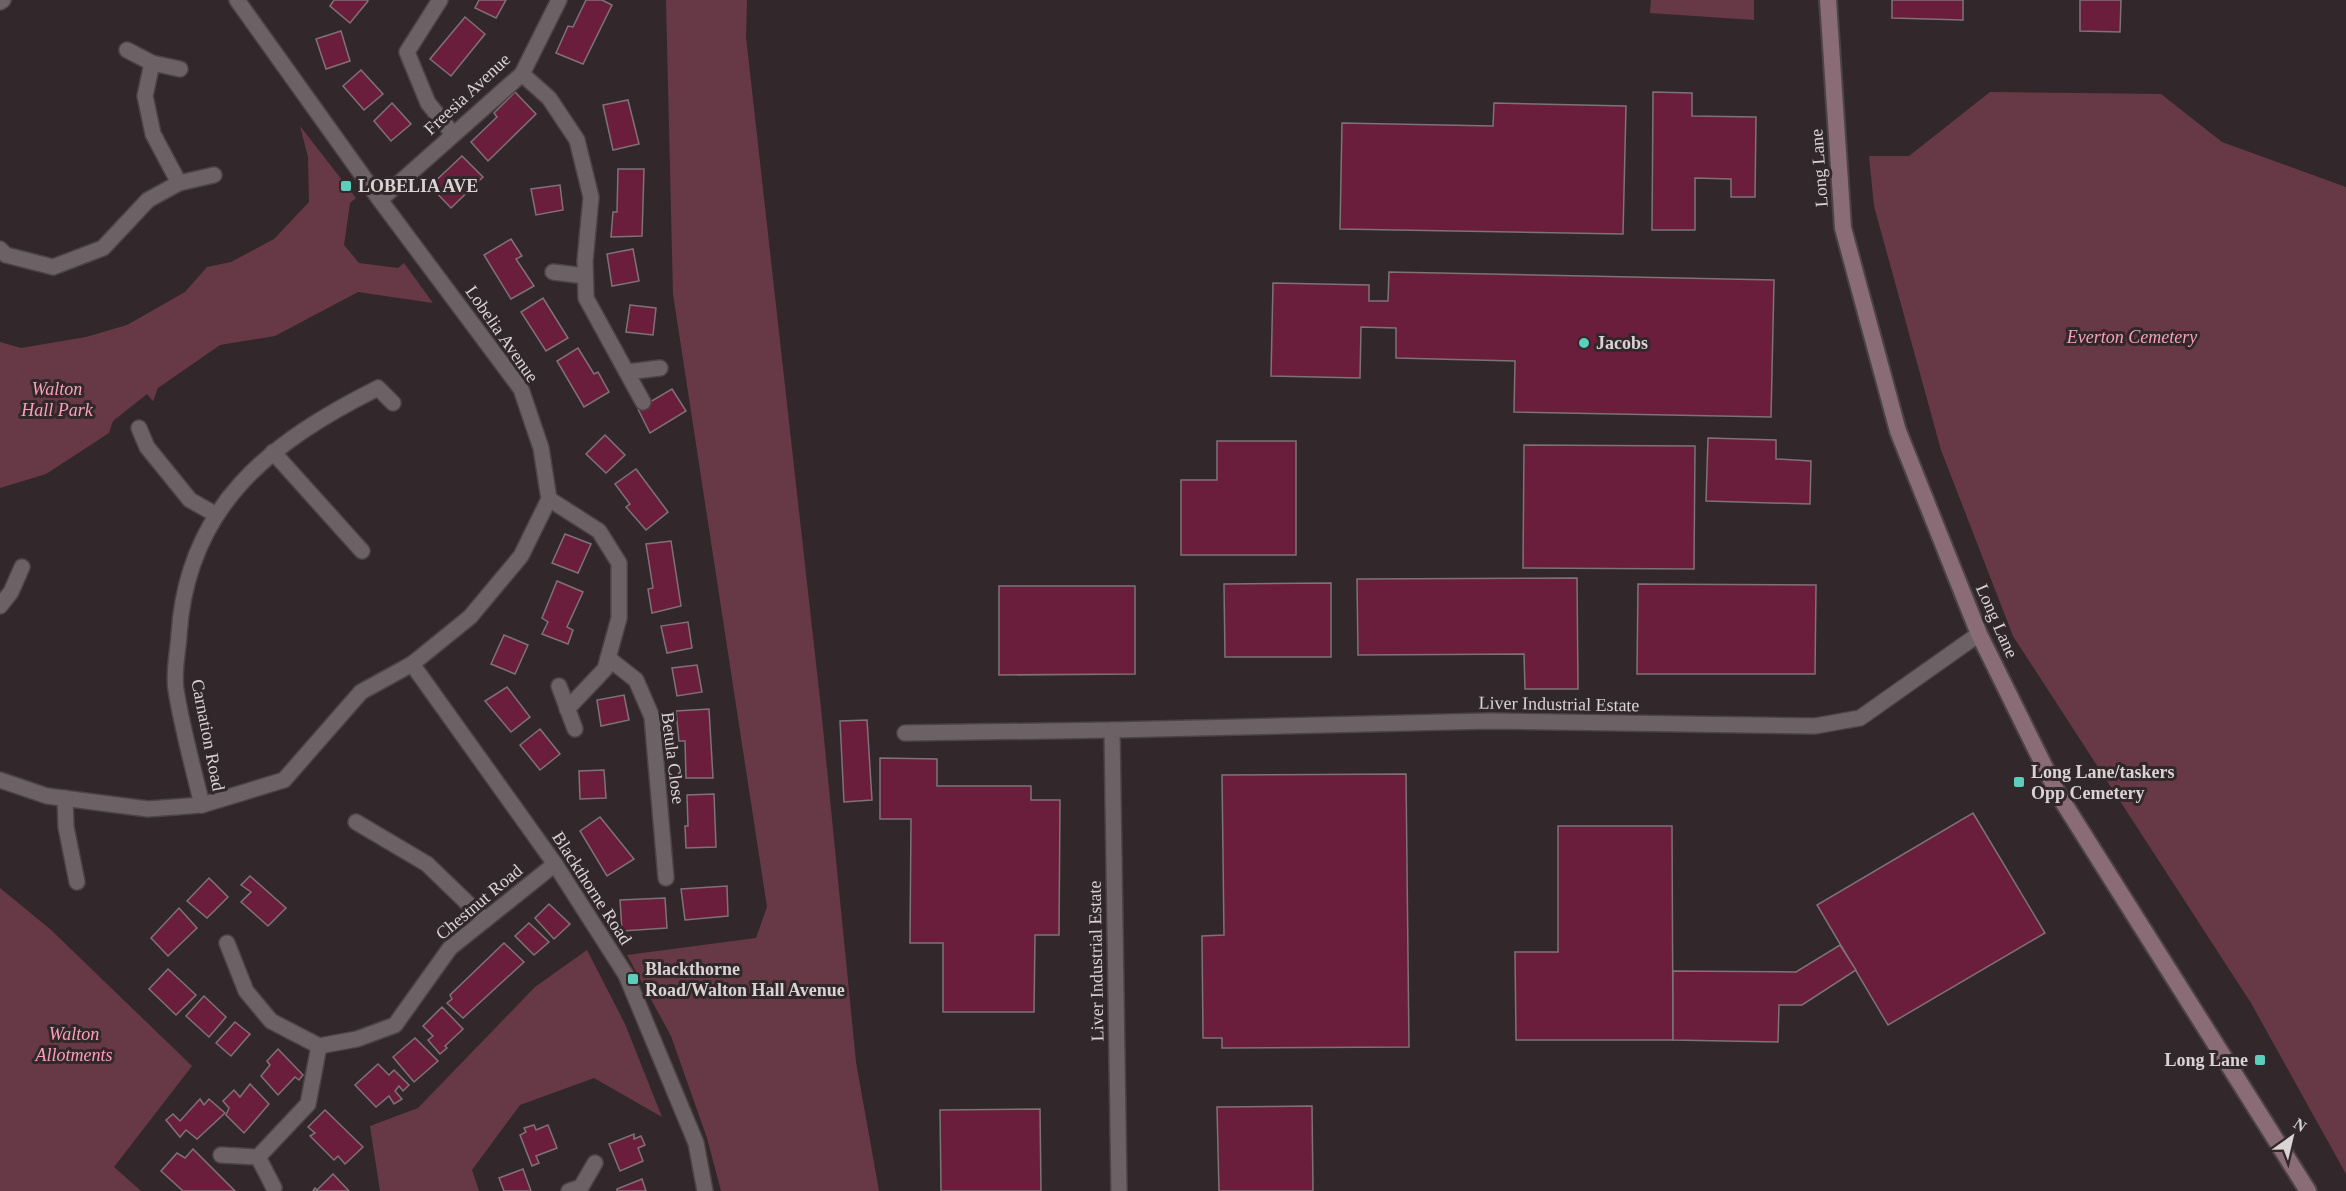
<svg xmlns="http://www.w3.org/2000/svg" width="2346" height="1191" font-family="'Times New Roman',serif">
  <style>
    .green { fill: #673947 }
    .building { fill: #6b1e3c; stroke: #7e7275; stroke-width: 1.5 }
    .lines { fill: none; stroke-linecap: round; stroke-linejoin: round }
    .minor-casing { stroke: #4c4345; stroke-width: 18 }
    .secondary-casing { stroke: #4c4345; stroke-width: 20 }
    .minor { stroke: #6c6164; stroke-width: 15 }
    .secondary { stroke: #896c75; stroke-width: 16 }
    .poi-dot { fill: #5ccebb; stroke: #32282b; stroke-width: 2 }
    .labels { text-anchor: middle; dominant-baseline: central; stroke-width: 6; stroke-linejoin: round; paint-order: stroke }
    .street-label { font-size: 18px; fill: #d9d3d4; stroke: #32282b }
    .poi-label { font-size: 18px; font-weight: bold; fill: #d9d3d4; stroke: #32282b; text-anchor: start }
    .park-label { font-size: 18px; font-style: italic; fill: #fb9fbb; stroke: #32282b }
  </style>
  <rect width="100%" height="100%" fill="#32282b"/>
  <g class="green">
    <path d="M666,0H747L746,37L821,708L856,1062L879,1191H721L707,1138L671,1036L627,955L756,938L767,907L673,294Z"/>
    <path d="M1651,0H1754V20L1650,13Z"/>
    <path d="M1990,92L2161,94L2222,142L2346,187V1174L2251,1003L2013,636L1941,450L1874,206L1869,156H1909Z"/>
    <path d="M300,126L356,198L350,203L344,245L359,263L398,268L404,263L433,303L358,292L275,336L220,345L158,388L153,401L147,394L113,421L109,433L46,474L0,488V342L21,348L86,337L127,325L185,292L207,267L231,262L274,239L309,202L308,157Z"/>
    <path d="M0,888L50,929L192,1066L114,1167L141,1191H0Z"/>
    <path d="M587,950L625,1024L662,1117L594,1078L520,1105L472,1170L479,1191H380L370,1126L418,1108L535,987Z"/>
  </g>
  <g class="building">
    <path d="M334,0H367L368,1L350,23L330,6Z"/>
    <path d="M479,0H506L496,18L475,8Z"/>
    <path d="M586,0H602L612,5L583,64L556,53L568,26L573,27Z"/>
    <path d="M1892,0H1963V20L1892,18Z"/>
    <path d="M2080,0H2121L2120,32L2080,31Z"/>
    <path d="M465,17L485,34L451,76L430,59Z"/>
    <path d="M341,31L350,61L326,69L316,39Z"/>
    <path d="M361,70L383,94L364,110L343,86Z"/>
    <path d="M515,92L536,114L488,161L471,142L497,117L494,113Z"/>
    <path d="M1653,92L1692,93V116L1756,117L1755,197H1731V179L1695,178V230H1652Z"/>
    <path d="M628,100L639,144L613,150L603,105Z"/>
    <path d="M392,103L411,124L391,141L374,121Z"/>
    <path d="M1494,103L1626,106L1623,234L1340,229L1342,123L1493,126Z"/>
    <path d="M462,156L483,177L451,208L430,186Z"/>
    <path d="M618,169H644L642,236L611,237L613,212H617Z"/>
    <path d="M560,185L563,210L536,215L531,189Z"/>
    <path d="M511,239L522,256L516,259L534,286L511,299L484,255Z"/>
    <path d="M633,249L639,281L612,286L607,254Z"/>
    <path d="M1389,272L1774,280L1771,417L1514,412L1515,361L1396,358V328L1361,327L1360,378L1271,376L1273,283L1369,285V301H1388Z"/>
    <path d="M543,298L568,338L546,351L521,312Z"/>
    <path d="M630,305L656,308L653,335L626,332Z"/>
    <path d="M578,348L594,374L598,372L609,392L584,407L557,361Z"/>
    <path d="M672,389L686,411L650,433L638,409Z"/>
    <path d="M605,435L625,455L606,473L586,454Z"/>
    <path d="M1708,438L1776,440V459L1811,461L1810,504L1706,501Z"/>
    <path d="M1217,441H1296V555H1181V480H1217Z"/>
    <path d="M1524,445L1695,446L1694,569L1523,568Z"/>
    <path d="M636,469L668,512L646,530L626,507L630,504L615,484Z"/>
    <path d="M565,534L591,544L578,573L552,563Z"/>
    <path d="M671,541L681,606L652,613L648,589L653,588L646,544Z"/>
    <path d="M1577,578L1578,689H1525L1524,654L1358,655L1357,579Z"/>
    <path d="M557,581L583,592L567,627L573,630L568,644L542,634L548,622L542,618Z"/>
    <path d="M1331,583V657H1225L1224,584Z"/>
    <path d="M1638,584L1816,585L1815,674H1637Z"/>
    <path d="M999,586H1135V674L999,675Z"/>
    <path d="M688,622L692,648L667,653L661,626Z"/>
    <path d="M504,635L528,645L515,674L491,664Z"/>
    <path d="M697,665L702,692L677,696L672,668Z"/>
    <path d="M507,687L530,717L511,732L485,701Z"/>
    <path d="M624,695L629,720L601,726L597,700Z"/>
    <path d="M709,709L713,778H686L685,741H679L676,711Z"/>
    <path d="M867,720L872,800L844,802L840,721Z"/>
    <path d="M540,729L560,754L540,770L520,745Z"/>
    <path d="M880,758L937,759V786H1031V800H1060L1059,935H1035L1034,1012H943V943H910L911,819H880Z"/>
    <path d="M604,770L606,798L580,799L579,771Z"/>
    <path d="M1406,774L1409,1047L1222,1048V1038H1203L1202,936L1224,935L1222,775Z"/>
    <path d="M714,794L716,847L686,848L685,826H688L687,795Z"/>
    <path d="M1973,813L2045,933L1888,1025L1817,905Z"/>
    <path d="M600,817L634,859L607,876L580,831Z"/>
    <path d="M1558,826H1672L1673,1040H1516L1515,952H1558Z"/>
    <path d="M250,876L286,908L268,926L241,902L251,892L241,885Z"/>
    <path d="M209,878L228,897L207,918L187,901Z"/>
    <path d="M727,886L728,916L685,920L681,889Z"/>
    <path d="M665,898L667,928L622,931L620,900Z"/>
    <path d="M549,904L570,924L554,939L535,918Z"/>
    <path d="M179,908L197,928L168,956L151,938Z"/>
    <path d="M529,923L549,942L534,955L515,936Z"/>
    <path d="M504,943L524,962L463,1018L447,1003L452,999L450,995Z"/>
    <path d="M1840,945L1856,970L1802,1005H1779L1778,1042L1673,1040V971L1796,972Z"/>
    <path d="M168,969L196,995L176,1015L149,989Z"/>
    <path d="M204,996L226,1017L209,1037L186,1016Z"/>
    <path d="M442,1007L463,1029L445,1046L447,1048L440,1054L428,1040L433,1036L423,1026Z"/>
    <path d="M235,1022L250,1034L231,1056L216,1043Z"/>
    <path d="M415,1038L438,1061L414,1082L393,1057Z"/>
    <path d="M278,1049L303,1075L299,1080L295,1077L278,1095L261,1076L270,1065L267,1061Z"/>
    <path d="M378,1064L389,1075L394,1070L409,1085L403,1091L399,1086L395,1091L402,1099L394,1104L389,1096L376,1107L355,1085Z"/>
    <path d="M250,1084L269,1104L244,1133L226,1115L229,1108L223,1101L234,1090L240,1097Z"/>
    <path d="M200,1099L204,1105L209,1099L225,1113L197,1139L186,1130L180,1137L166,1120L173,1114L180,1121Z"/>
    <path d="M1312,1106L1313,1191H1219L1217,1107Z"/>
    <path d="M1040,1109L1041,1191H941L940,1110Z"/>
    <path d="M325,1110L363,1147L345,1164L338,1156L334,1160L310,1136L315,1133L308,1127Z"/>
    <path d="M534,1125L536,1130L548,1125L557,1148L536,1156L539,1163L532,1166L520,1135L526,1132L524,1128Z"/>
    <path d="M634,1134V1139L641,1136L645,1145L638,1148L643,1161L620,1171L609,1144Z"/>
    <path d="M193,1149L235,1191H183L161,1171L177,1153L185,1158Z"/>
    <path d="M523,1169L531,1191H504L499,1178Z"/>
    <path d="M333,1174L349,1191H313L315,1188L317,1190Z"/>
    <path d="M642,1179L646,1191H617V1189Z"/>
  </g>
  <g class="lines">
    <g class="minor-casing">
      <g id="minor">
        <path d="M440,0L407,52L428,103L453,134"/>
        <path d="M0,2L3,0"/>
        <path d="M127,50L152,63L180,69"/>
        <path d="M152,63L145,96L153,134L179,183"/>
        <path d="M522,74L549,98L577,140L591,197L585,261L586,298L643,402"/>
        <path d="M380,200L522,74L559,0"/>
        <path d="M0,249L6,255L53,267L103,248L148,200L179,183L214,175"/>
        <path d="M553,272L585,276"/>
        <path d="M627,372L660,368"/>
        <path d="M139,428L147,447L190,500L215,514"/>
        <path d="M273,452L362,551"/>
        <path d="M549,499L599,531L619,563V618L605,669L567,709"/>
        <path d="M0,606L11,592L22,567"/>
        <path d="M608,658L636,680L652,717L666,878"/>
        <path d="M412,664L555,864L626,975L696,1143L705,1191"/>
        <path d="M559,686L575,729"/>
        <path d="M905,733L1112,730"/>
        <path d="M0,780L47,796L148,809L202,805L284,780L361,692L412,664L470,617L521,556L549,499L541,448L521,389L380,200L237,0"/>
        <path d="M65,798L66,827L77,882"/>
        <path d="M202,805C193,767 182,728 176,690C173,673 178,652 179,635C187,506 270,442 378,388L393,403"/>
        <path d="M356,822L427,864L485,920"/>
        <path d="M227,943L246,991L271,1021L319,1046L357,1039L395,1025L450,948L555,864"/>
        <path d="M221,1155L258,1157L274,1188"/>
        <path d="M258,1157L308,1104L319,1046"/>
        <path d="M569,1191L581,1187L595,1163"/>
        <path d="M1119,1191L1112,730L1490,721L1815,726L1860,718L1979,634"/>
      </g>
    </g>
    <g class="secondary-casing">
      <path id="secondary" d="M1828,0L1843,228L1898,431L1979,634L2058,794L2308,1191"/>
    </g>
    <use href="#minor" class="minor"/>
    <use href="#secondary" class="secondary"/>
  </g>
  <g class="poi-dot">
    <rect x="340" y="180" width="12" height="12" rx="3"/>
    <circle cx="1584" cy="343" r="6"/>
    <rect x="2013" y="776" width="12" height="12" rx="3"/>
    <rect x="627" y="973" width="12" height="12" rx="3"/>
    <rect x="2254" y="1054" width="12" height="12" rx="3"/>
  </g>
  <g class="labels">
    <g class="street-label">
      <text transform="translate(467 94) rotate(-43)">Freesia Avenue</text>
      <text transform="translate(1819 168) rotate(-94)">Long Lane</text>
      <text transform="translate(502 334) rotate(55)">Lobelia Avenue</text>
      <text transform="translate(1997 621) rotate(66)">Long Lane</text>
      <text transform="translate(1559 704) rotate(1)">Liver Industrial Estate</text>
      <text transform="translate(208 735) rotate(79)">Carnation Road</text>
      <text transform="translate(673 758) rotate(83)">Betula Close</text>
      <text transform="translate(592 888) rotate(57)">Blackthorne Road</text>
      <text transform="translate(479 902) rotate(-40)">Chestnut Road</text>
      <text transform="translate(1096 961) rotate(-91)">Liver Industrial Estate</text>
    </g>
    <g class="poi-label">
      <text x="358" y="186">LOBELIA AVE</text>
      <text x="1596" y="343">Jacobs</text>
      <text x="2031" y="772">Long Lane/taskers<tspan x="2031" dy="21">Opp Cemetery</tspan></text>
      <text x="645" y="969">Blackthorne<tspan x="645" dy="21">Road/Walton Hall Avenue</tspan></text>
      <text x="2248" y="1060" text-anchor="end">Long Lane</text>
    </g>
    <g class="park-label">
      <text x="2132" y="337">Everton Cemetery</text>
      <text x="57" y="389">Walton<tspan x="57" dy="21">Hall Park</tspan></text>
      <text x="74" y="1034">Walton<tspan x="74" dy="21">Allotments</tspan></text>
    </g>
  </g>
  <g transform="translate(2292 1137) rotate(34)" stroke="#32282b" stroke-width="4.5" paint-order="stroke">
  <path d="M0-4.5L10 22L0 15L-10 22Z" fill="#d9d3d4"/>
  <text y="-9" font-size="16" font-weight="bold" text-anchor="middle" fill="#d9d3d4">N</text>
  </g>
</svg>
